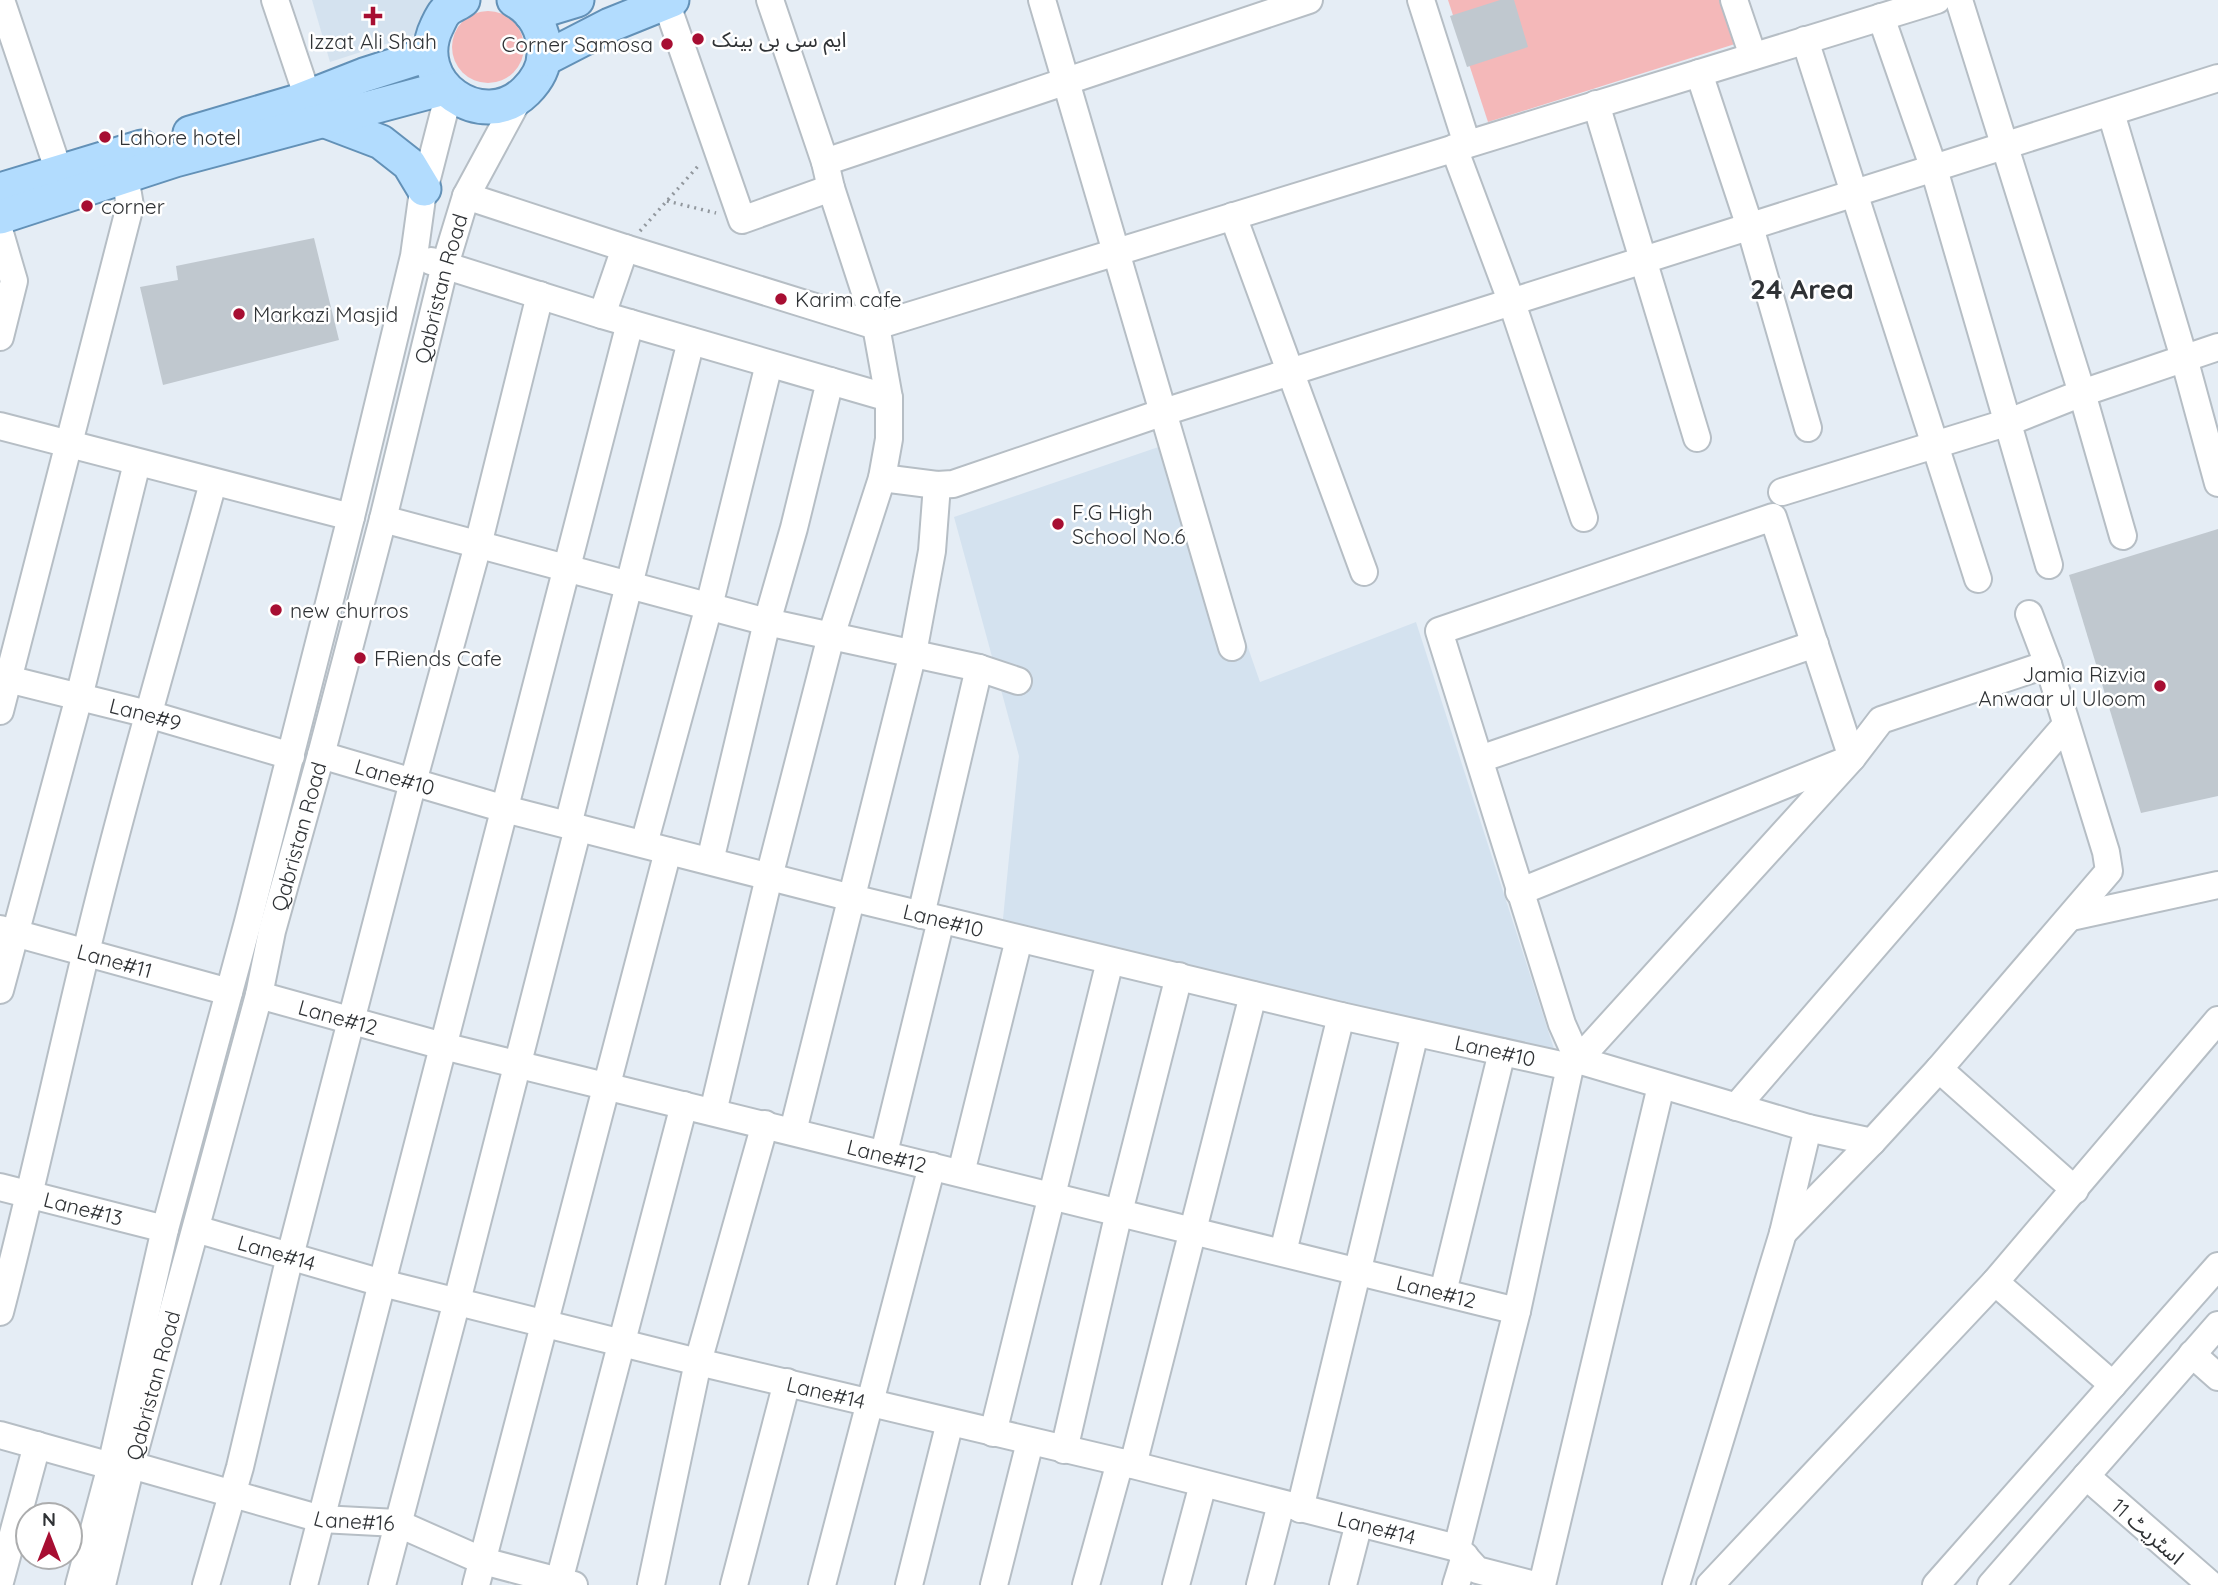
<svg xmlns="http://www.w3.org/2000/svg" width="2218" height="1585" font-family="Quicksand,'Noto Sans Arabic',sans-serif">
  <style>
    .built { fill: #d4e2ef }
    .green { fill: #f4b8b9 }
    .building { fill: #c0c8cf }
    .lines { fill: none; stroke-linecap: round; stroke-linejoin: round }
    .minor-casing { stroke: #b6bec5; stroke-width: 30 }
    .major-casing { stroke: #6391b7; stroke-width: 37 }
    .path { stroke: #92989e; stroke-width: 3.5; stroke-dasharray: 2 5; stroke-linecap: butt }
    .minor { stroke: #fff; stroke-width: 26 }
    .major { stroke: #b2dcfe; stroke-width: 33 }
    .poi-dot { fill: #a70e32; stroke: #fff; stroke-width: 2.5 }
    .labels { text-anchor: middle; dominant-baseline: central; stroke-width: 5; stroke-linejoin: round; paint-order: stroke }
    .poi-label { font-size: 21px; fill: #2f3235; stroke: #fff; text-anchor: start }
    .street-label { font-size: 21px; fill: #2f3235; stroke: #fff }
    .district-label { font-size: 28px; font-weight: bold; fill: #2f3235; stroke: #fff }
  </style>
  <rect width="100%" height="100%" fill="#e5edf5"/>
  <g class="built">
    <path d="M312,0H435L426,31L330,62Z"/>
    <path d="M1176,441L1260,682L1416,622L1556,1055L1001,939L1019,756L954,517Z"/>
  </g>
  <g class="green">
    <path d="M1448,0H1721L1735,44L1488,122Z"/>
    <circle cx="488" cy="47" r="36"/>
  </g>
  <g class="building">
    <path d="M1500,0H1514L1528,47L1467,67L1450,16Z"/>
    <path d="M314,238L339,340L163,385L140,287L178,280L176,266Z"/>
    <path d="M2218,529V796L2141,813L2069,575Z"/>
  </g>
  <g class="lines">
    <g class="minor-casing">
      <g id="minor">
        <path d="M1,0L59,172"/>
        <path d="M275,0L308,98"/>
        <path d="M1042,0L1232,647"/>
        <path d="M1421,0L1467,144"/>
        <path d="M1734,0L1753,56"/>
        <path d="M1959,0L2082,393L2123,536"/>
        <path d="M666,2L742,220L831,188"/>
        <path d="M1881,17L1934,169L2049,565"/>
        <path d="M1805,40L1978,579"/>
        <path d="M1699,73L1750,227L1808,428"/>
        <path d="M1596,104L1697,438"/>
        <path d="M2111,113L2184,358L2218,483"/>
        <path d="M1454,148L1512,303L1584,518"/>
        <path d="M825,162L1309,0"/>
        <path d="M466,196L625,248L876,326L1937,0"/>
        <path d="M1233,216L1364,572"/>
        <path d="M0,233L14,281L0,337"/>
        <path d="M431,261L602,315L889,398"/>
        <path d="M602,315L625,248"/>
        <path d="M0,426L351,517"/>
        <path d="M882,478L937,485L953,484L1164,412L2218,78"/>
        <path d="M1782,492L2009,422L2082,393L2218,347"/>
        <path d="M383,519L767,622L979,668L1018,681"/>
        <path id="s1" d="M0,677L148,714L291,756"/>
        <path d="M0,711L130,206L125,176"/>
        <path id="s2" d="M321,755L505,809L852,898L1341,1016L1570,1067"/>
        <path d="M1480,759L1815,644"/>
        <path d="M568,825L691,341"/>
        <path d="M644,844L709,606L769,364"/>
        <path d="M710,861L767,622L794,528L830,381"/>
        <path d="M1519,892L1852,758L1881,720L2048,664"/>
        <path d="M921,915L979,668"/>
        <path d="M2071,917L2218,885"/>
        <path id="s3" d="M0,929L229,992"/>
        <path d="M0,990L79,697L137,463"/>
        <path id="s4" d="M259,995L443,1046L1517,1311"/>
        <path d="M1939,1069L2075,1190"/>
        <path d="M1736,1107L2065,726"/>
        <path d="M713,1112L769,877L831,636L882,478L889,439V398L876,326L831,188L825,162L770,0"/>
        <path d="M793,1131L913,653L932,551L937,485"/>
        <path d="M884,1153L941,920"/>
        <path d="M961,1173L1019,939"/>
        <path id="s5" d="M0,1187L165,1229"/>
        <path id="s6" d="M196,1229L382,1283L698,1362L1133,1465L1457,1548"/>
        <path d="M1783,1233L1872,1142L1939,1069L2109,871L2106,852L2048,664L2029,614"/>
        <path d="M1283,1252L1341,1016"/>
        <path d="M1995,1282L2113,1385"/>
        <path d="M1443,1292L1502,1052"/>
        <path d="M0,1312C31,1193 57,1072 86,952C124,795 170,639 213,483"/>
        <path d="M2192,1354L2218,1377"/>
        <path d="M993,1433L1110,961"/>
        <path d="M0,1435L111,1466"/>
        <path d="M1064,1450L1119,1212L1179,976"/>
        <path id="s7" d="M131,1465L321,1519L397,1523L483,1561L574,1585"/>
        <path d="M1133,1465L1253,995"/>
        <path d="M2086,1476L2211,1585"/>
        <path d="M1300,1509L1415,1033"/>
        <path d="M1457,1548L1517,1311L1570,1067L1578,1060L1852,758L1773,517L1439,631L1562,1024L1578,1060L1808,1128L1872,1142"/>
        <path d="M1457,1548L1477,1570L1535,1585"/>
        <path d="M0,1582L37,1445"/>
        <path d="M79,1585L111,1466L165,1229L248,922L351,517L414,256L422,198L449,93"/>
        <path id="s8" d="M102,1585L131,1465L259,995L272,931L321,755L383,519L445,265L466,196L519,98"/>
        <path d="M206,1585L240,1467L290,1256L413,782L478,545L540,295"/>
        <path d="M304,1585L630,323"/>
        <path d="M382,1585L457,1301L578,828"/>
        <path d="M476,1585L668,851"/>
        <path d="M558,1585L684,1105"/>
        <path d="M651,1585L698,1362L765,1124"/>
        <path d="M734,1585L787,1382"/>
        <path d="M822,1585L932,1166"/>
        <path d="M909,1585L950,1422"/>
        <path d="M994,1585L1030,1442"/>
        <path d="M1086,1585L1120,1462"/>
        <path d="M1176,1585L1203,1484"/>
        <path d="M1260,1585L1281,1504"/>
        <path d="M1343,1585L1359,1523"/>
        <path d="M1456,1585L1465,1556"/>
        <path d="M1542,1585L1661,1086"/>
        <path d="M1676,1585L1783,1233L1808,1128"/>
        <path d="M1710,1585L1995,1282L2218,1020"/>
        <path d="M1936,1585L2218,1266"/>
        <path d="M1991,1585L2218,1325"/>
      </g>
    </g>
    <g class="major-casing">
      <g id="major">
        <path d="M463,0C458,4 449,7 445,12C442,15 439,22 437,26C409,83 483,134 526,91C536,81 544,68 544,54C545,31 534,11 514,0"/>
        <path d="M531,14L577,0"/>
        <path d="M544,59L610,25L672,0"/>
        <path d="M323,120L381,142L409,164L424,189"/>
        <path d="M190,133L295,102L364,75L430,54"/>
        <path d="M0,190L142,147"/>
        <path d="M0,217L175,160L444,88"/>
      </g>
    </g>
    <g class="path">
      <path d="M667,201L716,213"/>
      <path d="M640,231L700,164"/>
    </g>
    <use href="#minor" class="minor"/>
    <use href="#major" class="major"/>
  </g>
  <g class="poi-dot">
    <path d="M369.5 5.5h7v7h7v7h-7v7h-7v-7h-7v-7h7z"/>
    <circle cx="698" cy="39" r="7"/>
    <circle cx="667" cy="44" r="7"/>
    <circle cx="105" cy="137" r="7"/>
    <circle cx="87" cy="206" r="7"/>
    <circle cx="781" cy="299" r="7"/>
    <circle cx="239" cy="314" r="7"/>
    <circle cx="1058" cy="524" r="7"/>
    <circle cx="276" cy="610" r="7"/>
    <circle cx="360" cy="658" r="7"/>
    <circle cx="2160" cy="686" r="7"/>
  </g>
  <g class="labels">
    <g class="poi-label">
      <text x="712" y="39">ایم سی بی بینک</text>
      <text x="373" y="41" text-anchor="middle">Izzat Ali Shah</text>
      <text x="653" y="44" text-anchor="end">Corner Samosa</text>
      <text x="119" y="137">Lahore hotel</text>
      <text x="101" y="206">corner</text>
      <text x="795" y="299">Karim cafe</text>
      <text x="253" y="314">Markazi Masjid</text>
      <text x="1072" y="512">F.G High<tspan x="1072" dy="24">School No.6</tspan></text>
      <text x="290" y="610">new churros</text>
      <text x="374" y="658">FRiends Cafe</text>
      <text x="2146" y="674" text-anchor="end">Jamia Rizvia<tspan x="2146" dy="24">Anwaar ul Uloom</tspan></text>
    </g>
    <g class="street-label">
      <text stroke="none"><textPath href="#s8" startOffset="1340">Qabristan Road</textPath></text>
      <text stroke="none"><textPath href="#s1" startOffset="150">Lane#9</textPath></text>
      <text stroke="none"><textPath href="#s2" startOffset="77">Lane#10</textPath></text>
      <text stroke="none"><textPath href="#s8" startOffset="774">Qabristan Road</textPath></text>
      <text stroke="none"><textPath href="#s2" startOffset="644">Lane#10</textPath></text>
      <text stroke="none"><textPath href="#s3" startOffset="119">Lane#11</textPath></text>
      <text stroke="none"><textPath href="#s4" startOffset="82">Lane#12</textPath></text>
      <text stroke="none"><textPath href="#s2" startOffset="1211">Lane#10</textPath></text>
      <text stroke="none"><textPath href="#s4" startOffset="648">Lane#12</textPath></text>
      <text stroke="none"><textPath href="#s5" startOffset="86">Lane#13</textPath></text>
      <text stroke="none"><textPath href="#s6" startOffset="84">Lane#14</textPath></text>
      <text stroke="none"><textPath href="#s4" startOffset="1214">Lane#12</textPath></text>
      <text stroke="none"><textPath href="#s8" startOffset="206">Qabristan Road</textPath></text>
      <text stroke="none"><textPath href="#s6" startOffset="651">Lane#14</textPath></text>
      <text stroke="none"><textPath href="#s7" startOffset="231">Lane#16</textPath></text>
      <text stroke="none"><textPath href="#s6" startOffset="1218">Lane#14</textPath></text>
      <text transform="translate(2148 1531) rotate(41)">اسٹریٹ 11</text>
    </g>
    <g class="district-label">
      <text x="1802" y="288">24 Area</text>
    </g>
  </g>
  <g transform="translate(49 1536)"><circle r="33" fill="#ffffff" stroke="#acadae" stroke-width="2"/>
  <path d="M0-5L12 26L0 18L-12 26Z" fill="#a70e32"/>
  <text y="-10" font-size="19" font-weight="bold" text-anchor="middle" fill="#2f3235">N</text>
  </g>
</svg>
